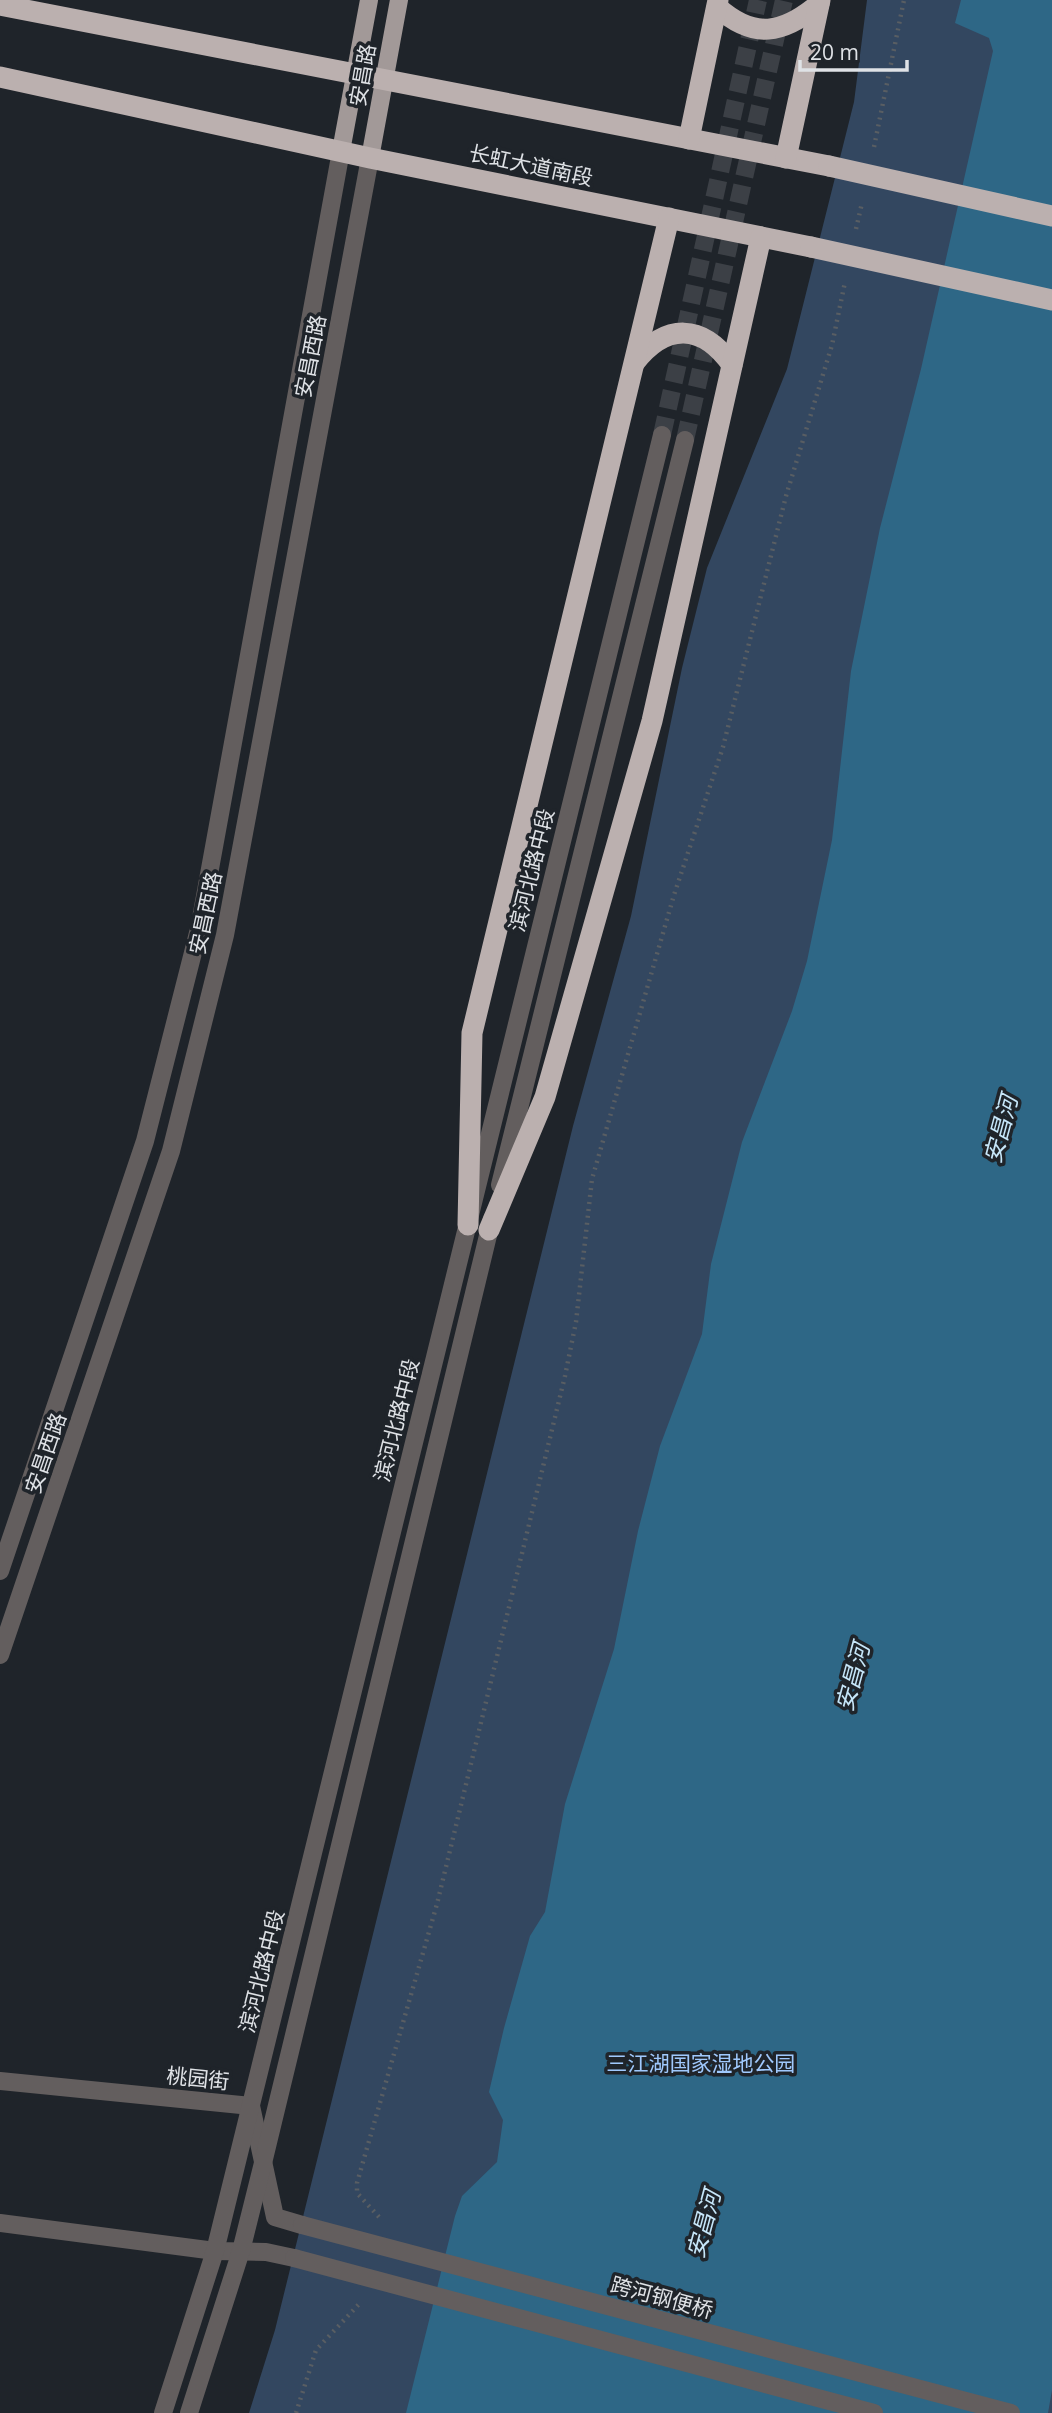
<svg xmlns="http://www.w3.org/2000/svg" width="1052" height="2413" font-family="'Open Sans','Noto Sans SC',sans-serif">
  <style>
    .green { fill: #334760 }
    .water { fill: #2e6786 }
    .lines { fill: none; stroke-linecap: round; stroke-linejoin: round }
    .minor-tunnel { stroke: #3c4046; stroke-width: 18; stroke-dasharray: 18 9; stroke-linecap: butt }
    .path { stroke: #595e63; stroke-width: 4.5; stroke-dasharray: 2 5; stroke-linecap: butt }
    .minor { stroke: #635e5e; stroke-width: 18 }
    .major { stroke: #a29998; stroke-width: 18 }
    .highway { stroke: #bbb0af; stroke-width: 21 }
    .minor-bridge { stroke: #635e5e; stroke-width: 18 }
    .highway-bridge { stroke: #bbb0af; stroke-width: 21 }
    .labels { text-anchor: middle; dominant-baseline: central; stroke-width: 7; stroke-linejoin: round; paint-order: stroke }
    .street-label { font-size: 21px; fill: #dfe2e6; stroke: #1f242a }
    .park-label { font-size: 21px; fill: #a0c9fd; stroke: #1f242a }
    .water-label { font-size: 23px; font-style: italic; fill: #c7e7fa; stroke: #1f242a }
  </style>
  <rect width="100%" height="100%" fill="#1f242a"/>
  <path class="green" d="M867,0H1052V2413H249L275,2330L573,1126L631,916L682,668L707,568L787,369L854,102Z"/>
  <path class="water" d="M961,0H1052V2390L1048,2413H406L455,2216L462,2196L497,2162L503,2120L489,2092L504,2028L530,1936L545,1912L565,1804L614,1649L638,1531L660,1446L702,1334L711,1264L742,1142L792,1011L807,961L832,840L851,671L880,528L921,369L993,51L989,38L955,23Z"/>
  <g class="lines">
    <g class="minor-tunnel">
      <path d="M662,435L758,0"/>
      <path d="M685,440L784,0"/>
    </g>
    <g class="path">
      <path d="M874,147L904,0"/>
      <path d="M856,229L862,203"/>
      <path d="M379,2217L357,2193V2183L437,1904L565,1376L576,1322L592,1179L674,895L723,747L786,496L832,345L845,282"/>
      <path d="M296,2413L316,2350L361,2302"/>
    </g>
    <g class="minor">
      <path d="M500,1185L685,440"/>
      <path d="M0,1571L145,1141L199,929L341,151"/>
      <path d="M0,1655L171,1151L225,935L370,158"/>
      <path d="M0,2081L251,2106L275,2217L302,2225"/>
      <path d="M0,2223L215,2251L266,2252L294,2258"/>
      <path d="M163,2413L215,2251L662,435"/>
      <path d="M189,2413L241,2251L263,2163L492,1219"/>
    </g>
    <g class="major">
      <path d="M341,151L369,0"/>
      <path d="M370,158L399,0"/>
    </g>
    <g class="highway">
      <path d="M0,5L829,166"/>
      <path d="M717,7C754,40 783,34 819,4"/>
      <path d="M0,77L370,158L811,247"/>
      <path d="M689,139L718,0"/>
      <path d="M786,158L820,0"/>
      <path d="M635,362C666,323 702,323 732,365"/>
      <path d="M468,1225L472,1033L669,218"/>
      <path d="M489,1230L545,1097L652,721L761,237"/>
    </g>
    <g class="minor-bridge">
      <path d="M302,2225L1011,2413"/>
      <path d="M294,2258L874,2413"/>
    </g>
    <g class="highway-bridge">
      <path d="M829,166L1052,216"/>
      <path d="M811,247L1052,300"/>
    </g>
  </g>
  <g class="labels">
    <g class="street-label">
      <text transform="translate(362 75) rotate(-80)">安昌路</text>
      <text transform="translate(531 165) rotate(12)">长虹大道南段</text>
      <text transform="translate(310 356) rotate(-79)">安昌西路</text>
      <text transform="translate(531 870) rotate(-76)">滨河北路中段</text>
      <text transform="translate(205 913) rotate(-78)">安昌西路</text>
      <text transform="translate(396 1420) rotate(-76)">滨河北路中段</text>
      <text transform="translate(45 1453) rotate(-71)">安昌西路</text>
      <text transform="translate(261 1971) rotate(-76)">滨河北路中段</text>
      <text transform="translate(198 2078) rotate(6)">桃园街</text>
      <text transform="translate(662 2297) rotate(15)">跨河钢便桥</text>
    </g>
    <g class="park-label">
      <text x="701" y="2063">三江湖国家湿地公园</text>
    </g>
    <g class="water-label">
      <text transform="translate(1000 1129) rotate(-75)">安昌河</text>
      <text transform="translate(852 1677) rotate(-75)">安昌河</text>
      <text transform="translate(703 2224) rotate(-75)">安昌河</text>
    </g>
  </g>
  <path d="M800 60v10h107v-10" fill="none" stroke="#dfe2e6" stroke-width="3.5"/>
  <text x="810" y="60" font-size="21" fill="#dfe2e6" stroke="#1f242a" stroke-width="5" paint-order="stroke">20 m</text>
</svg>
